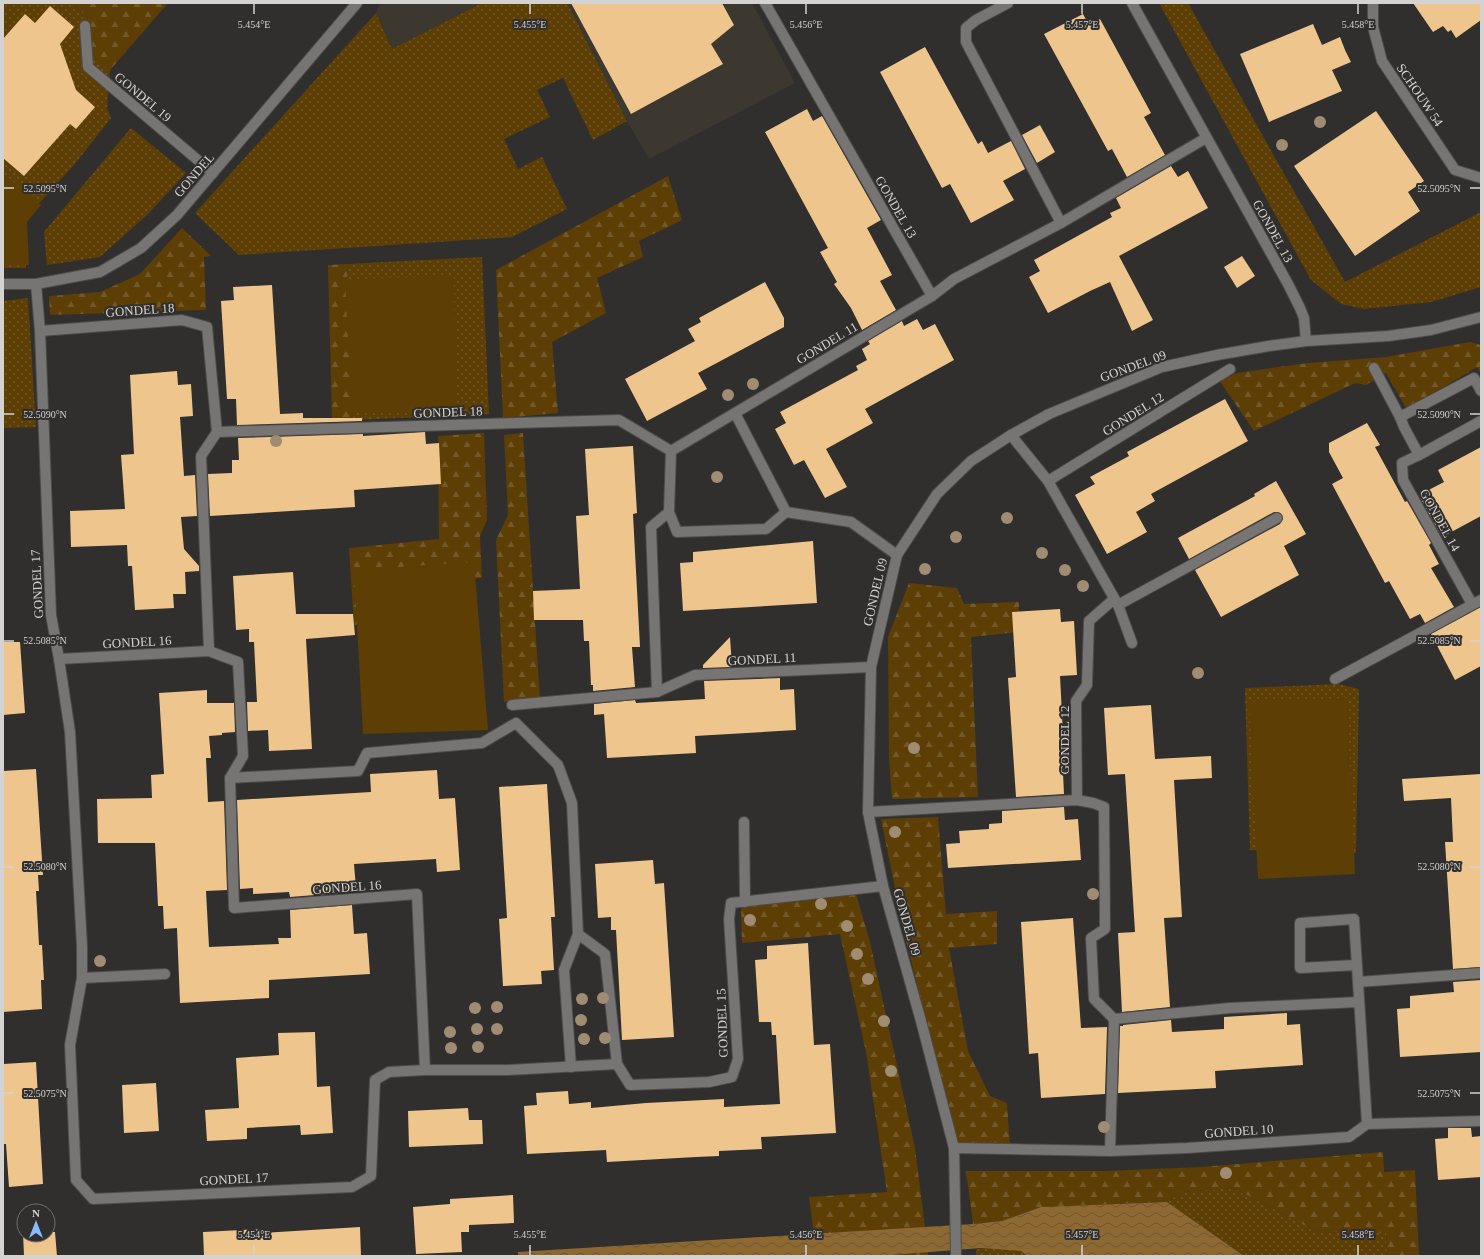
<svg xmlns="http://www.w3.org/2000/svg" width="1484" height="1259" font-family="Georgia,serif">
  <style>
    .built { fill: #3c372f }
    .grass { fill: url(#grass-dots) }
    .forest { fill: url(#forest-firs) }
    .park { fill: #5d3e05 }
    .water { fill: url(#water-waves) }
    .building { fill: #eec58c }
    .lines { fill: none; stroke-linecap: round; stroke-linejoin: round }
    .street-casing { stroke: #4d4c4a; stroke-width: 12 }
    .secondary-casing { stroke: #4d4c4a; stroke-width: 12 }
    .street { stroke: #777573; stroke-width: 10 }
    .secondary { stroke: #777573; stroke-width: 10 }
    .tree { fill: #9f8c72 }
    .ticks { fill: none; stroke: #d4d3d2; stroke-width: 1.5 }
    .labels { text-anchor: middle; dominant-baseline: central; stroke-width: 4; stroke-linejoin: round; paint-order: stroke }
    .street-label { font-size: 13px; fill: #d4d3d2; stroke: #302f2d }
    .ticks-label { font-size: 10px; text-anchor: middle; fill: #d4d3d2; stroke: #302f2d; stroke-width: 4; stroke-linejoin: round; paint-order: stroke }
  </style>
  <defs>
    <pattern id="grass-dots" width="8" height="8" patternUnits="userSpaceOnUse"><rect width="8" height="8" fill="#5d3e05"/><path d="M2 2h.1M6 6h.1" fill="none" stroke="#735929" stroke-width="1.8" stroke-linecap="round"/></pattern>
    <pattern id="forest-firs" width="22" height="20" patternUnits="userSpaceOnUse"><rect width="22" height="20" fill="#5d3e05"/><path d="M5 1l3.5 6h-7zM16 11l3.5 6h-7z" fill="#735929"/></pattern>
    <pattern id="water-waves" width="16" height="10" patternUnits="userSpaceOnUse"><rect width="16" height="10" fill="#8d6830"/><path d="M0 5q4-4 8 0t8 0" fill="none" stroke="#6a5637"/></pattern>
  </defs>
  <rect width="100%" height="100%" fill="#302f2d"/>
  <g class="built">
    <path d="M380,3H482L392,49L376,13Z"/>
    <path d="M567,3H752L795,83L649,159L627,121Z"/>
  </g>
  <g class="grass">
    <path d="M3,3H71L88,18L83,46L110,70L107,108L111,118L74,165L23,221L26,268H3Z"/>
    <path d="M482,3H567L627,121L593,140L563,78L537,90L550,117L504,139L518,169L542,157L567,209L512,237L239,255L195,213L376,13L392,49Z"/>
    <path d="M1159,3H1188L1345,282L1481,212V287L1431,302L1364,309L1341,304L1311,280Z"/>
    <path d="M131,128L186,173L148,214L100,257L47,265L44,232Z"/>
    <path d="M482,257L489,414L353,420L347,264Z"/>
    <path d="M28,298L36,427L3,428V301Z"/>
    <path d="M1338,684L1359,689L1356,853L1250,850L1245,688Z"/>
    <path d="M1234,1188L1317,1232L1386,1233L1387,1256H1244L1167,1202L1182,1192Z"/>
    <path d="M981,1248L1021,1251L1027,1256H976V1250Z"/>
  </g>
  <g class="forest">
    <path d="M71,3H168L110,70L83,46L88,18Z"/>
    <path d="M668,176L682,220L639,241L643,257L597,278L606,313L552,342L558,413L503,418L496,270Z"/>
    <path d="M182,228L211,256L204,257L206,310L50,315L49,296L100,292L140,274Z"/>
    <path d="M347,264L353,420H332L328,265Z"/>
    <path d="M1470,342L1481,345V374L1477,367L1449,384L1406,408L1386,373L1366,385L1355,383L1254,431L1219,380L1237,373L1308,363L1386,357Z"/>
    <path d="M484,433L487,520L480,536L482,578L378,585L381,621L354,625L349,548L439,539L438,436Z"/>
    <path d="M523,433L540,700L504,702L496,540L508,515L504,435Z"/>
    <path d="M909,583L957,588L964,604L1019,602L1018,632L971,637L978,797L892,799L889,758L888,637Z"/>
    <path d="M938,817L946,914L997,911V944L949,948L968,1051L990,1096L1007,1103L1010,1147L957,1143L904,932L881,819Z"/>
    <path d="M856,894L870,942L915,1148L925,1227L814,1235L809,1197L887,1192L866,1052L840,934L742,943L741,907Z"/>
    <path d="M1383,1152L1384,1172L1415,1170L1419,1256H1387L1386,1233L1317,1232L1234,1188L1182,1192L1167,1202L1041,1207L1002,1221L973,1224L968,1185L965,1171H1104L1201,1167Z"/>
    <path d="M928,1252V1256H891L892,1255Z"/>
  </g>
  <g class="park">
    <path d="M3,173L41,205L27,222L29,265H3Z"/>
    <path d="M454,277L456,410L352,412L345,279Z"/>
    <path d="M474,562L488,730L363,734L354,570Z"/>
    <path d="M1347,698L1355,874L1258,879L1249,702Z"/>
  </g>
  <path class="water" d="M1167,1202L1244,1256H1027L1021,1251L981,1248L892,1255L891,1256H518V1252L973,1224L1002,1221L1041,1207Z"/>
  <g class="building">
    <path d="M571,3H722L734,25L711,44L723,64L631,114Z"/>
    <path d="M1413,3H1481V20L1456,38L1451,30L1448,32L1443,26L1433,32Z"/>
    <path d="M50,6L74,27L60,44L76,90L95,107L76,129L70,124L24,176L3,158V39L25,14L35,23Z"/>
    <path d="M1083,14L1089,25L1100,19L1151,113L1144,117L1165,155L1127,177L1112,149L1108,151L1044,34Z"/>
    <path d="M1313,24L1322,45L1340,37L1345,50L1351,62L1332,70L1342,91L1269,122L1240,54Z"/>
    <path d="M925,47L978,144L982,141L988,153L1011,141L1025,169L1003,181L1014,200L971,223L950,184L942,188L880,72Z"/>
    <path d="M807,109L813,121L822,116L881,220L867,228L892,275L880,281L896,310L862,330L851,308L834,284L837,282L820,252L828,248L765,132Z"/>
    <path d="M1376,111L1424,181L1408,192L1420,211L1355,256L1294,166Z"/>
    <path d="M1040,125L1055,152L1037,163L1022,135Z"/>
    <path d="M1171,166L1178,177L1188,171L1208,208L1119,256L1153,320L1132,331L1110,282L1090,291L1048,313L1029,277L1040,271L1034,260L1112,217L1110,213L1121,208L1116,198Z"/>
    <path d="M1242,256L1255,276L1237,288L1224,267Z"/>
    <path d="M765,282L784,318V327L698,373L707,389L647,421L625,379L695,341L688,329L701,322L699,318Z"/>
    <path d="M272,285L280,414L303,413V418H362V421L237,425L236,399H227L221,301L234,300L233,287Z"/>
    <path d="M917,319L923,330L935,324L954,360L865,409L873,423L826,449L847,487L825,498L804,460L794,465L775,429L786,423L780,412L858,370L856,366L867,360L862,349L870,344L868,341L902,321L904,326Z"/>
    <path d="M177,371L178,385L191,384L193,416L180,417L184,476L195,475L197,516L181,517L184,549L199,566V571L185,572L186,594H173L174,608L135,610L132,566H128L127,545L71,547L70,511L125,509L121,455L134,454L130,375Z"/>
    <path d="M1225,399L1248,441L1151,494L1155,501L1136,512L1147,532L1107,554L1075,495L1095,484L1090,477L1129,456L1127,452Z"/>
    <path d="M1367,423L1380,445L1375,447L1405,502L1407,501L1431,543L1429,545L1439,564L1431,568L1454,607L1425,623L1420,614L1410,619L1389,581L1385,583L1332,484L1343,478L1329,452V443Z"/>
    <path d="M425,432L426,444L439,443L441,484L354,490L355,507L210,516L208,474L232,473V460H239L238,438L363,434V436Z"/>
    <path d="M633,446L637,513L633,514L640,647H632L635,687L593,691V685H591L589,641H584L583,620H534L533,591L580,589L576,516L589,515L585,449Z"/>
    <path d="M1481,447V516L1442,537L1419,495L1444,482L1438,470Z"/>
    <path d="M1276,481L1306,534L1284,546L1299,575L1221,617L1195,570L1280,524L1283,519L1282,515L1278,512H1274L1189,559L1178,538L1255,496L1254,494Z"/>
    <path d="M813,541L817,603L683,611L680,563L693,562V552Z"/>
    <path d="M293,572L296,614H353L355,635L306,639L312,749L269,751L268,730L248,731L247,702H257L254,642H249V629L236,630L233,576Z"/>
    <path d="M1481,607V666L1455,680L1431,634Z"/>
    <path d="M1060,609L1061,622L1074,621L1077,675L1060,676L1065,773H1063L1064,794L1016,797L1008,678L1016,677L1012,612Z"/>
    <path d="M730,637L732,667L703,668V665Z"/>
    <path d="M3,642H20L25,713L3,715Z"/>
    <path d="M780,678V690L794,689L796,730L695,736L696,753L607,758L604,714L594,715V704L635,700L636,703L705,699L704,681Z"/>
    <path d="M207,690V703H234L235,732L222,733V735L209,736L211,758H206L208,802L224,801L227,890L206,891L209,947L279,944L278,938H291L290,910L352,905L354,934L367,933L370,974L269,980V998L180,1003L177,928L164,929L163,906H158L155,843H98L97,799L152,798L151,775L164,774L159,693Z"/>
    <path d="M1151,705L1155,759L1211,756L1212,778L1174,780L1182,917L1164,918L1170,1007L1122,1012L1118,933L1135,932L1130,852L1125,774L1108,775L1104,708Z"/>
    <path d="M36,769L43,875H38L39,891H36L39,945H42L44,980H41L42,1009L3,1012V771Z"/>
    <path d="M437,770L439,799L455,798L460,870L437,872L436,859L354,864L356,888H351L352,892L290,897L289,892L253,894V888L240,889L237,800L371,792L370,774Z"/>
    <path d="M1481,774V967L1453,969L1445,842H1453L1451,798L1404,801L1402,779Z"/>
    <path d="M547,784L555,917H551L554,970L541,971L542,984L503,986L499,919L507,918L499,787Z"/>
    <path d="M1064,807L1065,820L1078,819L1081,860L948,868L946,844L960,843L959,831L989,829V824L1002,823V811Z"/>
    <path d="M653,860L655,884L664,883L674,1037L622,1040L616,930H611V917L598,918L595,864Z"/>
    <path d="M1073,918L1081,1028L1107,1027L1105,1094L1041,1098L1038,1053L1029,1054L1021,922Z"/>
    <path d="M808,943L814,1045L830,1044L836,1133L761,1137L762,1149L719,1151V1156L696,1157L607,1162L606,1150L527,1154L524,1106L537,1105L536,1093L568,1091L569,1104L591,1102V1108L646,1103L724,1099V1107L780,1104L776,1035H772L771,1022H759L755,960L767,959V946Z"/>
    <path d="M1481,980V1052L1400,1057L1397,1009L1410,1008V996L1454,992L1453,982Z"/>
    <path d="M1287,1013V1025L1300,1024L1303,1065L1215,1071L1216,1088L1118,1093L1120,1026H1123V1025L1171,1020L1172,1032L1224,1029V1017Z"/>
    <path d="M315,1032L317,1087L330,1086L333,1133L301,1135L300,1125L247,1128V1139L207,1141L205,1110L239,1108L236,1058L279,1055L278,1033Z"/>
    <path d="M36,1062L43,1184L9,1187L6,1144H3V1064Z"/>
    <path d="M156,1083L159,1131L124,1133L122,1085Z"/>
    <path d="M468,1108L469,1120H482L483,1144L409,1147L408,1111Z"/>
    <path d="M1448,1128H1471L1472,1137L1481,1136V1177L1438,1180L1435,1139L1448,1138Z"/>
    <path d="M513,1195L514,1223L469,1225V1232H461L462,1252L416,1254L413,1207L450,1204V1199Z"/>
    <path d="M360,1227L361,1256H204L203,1232L262,1229V1233Z"/>
    <path d="M48,1232H55L57,1256H24L23,1233H24V1235H48Z"/>
  </g>
  <g class="lines">
    <g class="street-casing">
      <g id="street">
        <path d="M765,3L932,296"/>
        <path d="M1132,3L1288,284L1300,308L1304,318L1306,341"/>
        <path d="M1373,3V27L1382,61L1455,170L1481,178"/>
        <path d="M85,26L88,67L213,173"/>
        <path d="M1061,223L1206,138"/>
        <path d="M36,284L40,331L51,615L59,659L70,732L82,946V978L70,1045L76,1180L93,1199L352,1187L371,1176L375,1080L389,1072L425,1070H508L617,1064L630,1085L709,1082L732,1077L738,1059L729,919L731,903L883,886"/>
        <path d="M40,331L182,320L207,327L217,432L201,456L209,651"/>
        <path d="M1374,368L1400,417"/>
        <path d="M1481,391L1474,378L1400,417L1404,427L1419,455L1481,421"/>
        <path d="M735,413L786,512L766,529L677,532L669,512L671,451L932,296L954,279L1061,223L966,42V28L976,20L1008,3"/>
        <path d="M217,432L619,420L671,451"/>
        <path d="M1011,435L1048,481L1118,605L1132,643"/>
        <path d="M1419,455L1402,463L1403,480L1472,604"/>
        <path d="M1048,481L1230,369"/>
        <path d="M786,512L851,522L897,555"/>
        <path d="M1118,605L1277,518"/>
        <path d="M59,659L209,651L238,662L243,756L230,778L234,908L417,894L425,1070"/>
        <path d="M1335,679L1481,600"/>
        <path d="M657,692L651,527L669,512"/>
        <path d="M512,705L657,692L695,675L871,667"/>
        <path d="M230,778L358,771L367,753L482,743L516,723L558,765L572,803L578,934L564,970L571,1067"/>
        <path d="M1077,800L1076,701L1087,685L1089,621L1114,599"/>
        <path d="M868,812L1077,800L1093,803L1104,807L1105,929L1091,938L1094,999L1114,1019L1110,1151"/>
        <path d="M744,822L745,902"/>
        <path d="M578,934L605,954L617,1064"/>
        <path d="M82,978L165,974"/>
        <path d="M1358,982L1481,973"/>
        <path d="M1114,1019L1230,1008L1359,1002"/>
        <path d="M1367,1124L1481,1121"/>
        <path d="M954,1148L1110,1151L1187,1148L1349,1137L1367,1124L1354,919L1300,923V968L1356,965"/>
        <path d="M956,1256L954,1148L921,1021L883,886L868,812L871,667L897,555L937,494L971,461L1011,435L1049,414L1162,367L1217,355L1269,346L1306,341L1388,336L1431,330L1481,317"/>
      </g>
    </g>
    <g class="secondary-casing">
      <path id="secondary" d="M3,284H36L100,272L141,248L177,215L357,3"/>
    </g>
    <use href="#street" class="street"/>
    <use href="#secondary" class="secondary"/>
  </g>
  <g class="tree">
    <circle cx="1320" cy="122" r="6"/>
    <circle cx="1282" cy="145" r="6"/>
    <circle cx="753" cy="384" r="6"/>
    <circle cx="728" cy="395" r="6"/>
    <circle cx="276" cy="441" r="6"/>
    <circle cx="717" cy="477" r="6"/>
    <circle cx="1007" cy="518" r="6"/>
    <circle cx="956" cy="537" r="6"/>
    <circle cx="1042" cy="553" r="6"/>
    <circle cx="925" cy="569" r="6"/>
    <circle cx="1065" cy="570" r="6"/>
    <circle cx="1083" cy="586" r="6"/>
    <circle cx="1198" cy="673" r="6"/>
    <circle cx="914" cy="748" r="6"/>
    <circle cx="895" cy="832" r="6"/>
    <circle cx="1093" cy="894" r="6"/>
    <circle cx="821" cy="904" r="6"/>
    <circle cx="750" cy="920" r="6"/>
    <circle cx="847" cy="926" r="6"/>
    <circle cx="857" cy="954" r="6"/>
    <circle cx="100" cy="961" r="6"/>
    <circle cx="868" cy="979" r="6"/>
    <circle cx="603" cy="998" r="6"/>
    <circle cx="582" cy="999" r="6"/>
    <circle cx="497" cy="1007" r="6"/>
    <circle cx="475" cy="1008" r="6"/>
    <circle cx="581" cy="1020" r="6"/>
    <circle cx="884" cy="1021" r="6"/>
    <circle cx="477" cy="1029" r="6"/>
    <circle cx="497" cy="1029" r="6"/>
    <circle cx="450" cy="1032" r="6"/>
    <circle cx="605" cy="1038" r="6"/>
    <circle cx="584" cy="1039" r="6"/>
    <circle cx="478" cy="1047" r="6"/>
    <circle cx="451" cy="1048" r="6"/>
    <circle cx="891" cy="1071" r="6"/>
    <circle cx="1104" cy="1127" r="6"/>
    <circle cx="1226" cy="1173" r="6"/>
  </g>
  <path class="ticks" d="M254,4V14M530,4V14M806,4V14M1082,4V14M1358,4V14M4,188H14M1470,188H1480M4,414H14M1470,414H1480M4,641H14M1470,641H1480M4,867H14M1470,867H1480M4,1093H14M1470,1093H1480M254,1245V1255M530,1245V1255M806,1245V1255M1082,1245V1255M1358,1245V1255"/>
  <g class="labels">
    <g class="street-label">
      <text transform="translate(1420 95) rotate(56)">SCHOUW 54</text>
      <text transform="translate(143 97) rotate(40)">GONDEL 19</text>
      <text transform="translate(194 175) rotate(-49)">GONDEL</text>
      <text transform="translate(896 207) rotate(60)">GONDEL 13</text>
      <text transform="translate(1273 231) rotate(61)">GONDEL 13</text>
      <text transform="translate(140 310) rotate(-4)">GONDEL 18</text>
      <text transform="translate(827 343) rotate(-31)">GONDEL 11</text>
      <text transform="translate(1133 366) rotate(-20)">GONDEL 09</text>
      <text transform="translate(448 412) rotate(-2)">GONDEL 18</text>
      <text transform="translate(1133 414) rotate(-32)">GONDEL 12</text>
      <text transform="translate(1440 520) rotate(61)">GONDEL 14</text>
      <text transform="translate(37 584) rotate(-93)">GONDEL 17</text>
      <text transform="translate(875 592) rotate(-77)">GONDEL 09</text>
      <text transform="translate(137 642) rotate(-3)">GONDEL 16</text>
      <text transform="translate(762 659) rotate(-3)">GONDEL 11</text>
      <text transform="translate(1064 740) rotate(-90)">GONDEL 12</text>
      <text transform="translate(347 887) rotate(-4)">GONDEL 16</text>
      <text transform="translate(907 922) rotate(74)">GONDEL 09</text>
      <text transform="translate(722 1023) rotate(-92)">GONDEL 15</text>
      <text transform="translate(1239 1131) rotate(-4)">GONDEL 10</text>
      <text transform="translate(234 1179) rotate(-3)">GONDEL 17</text>
    </g>
  </g>
  <g class="ticks-label">
    <text x="254" y="28">5.454°E</text>
    <text x="530" y="28">5.455°E</text>
    <text x="806" y="28">5.456°E</text>
    <text x="1082" y="28">5.457°E</text>
    <text x="1358" y="28">5.458°E</text>
    <text x="45" y="192">52.5095°N</text>
    <text x="1439" y="192">52.5095°N</text>
    <text x="45" y="418">52.5090°N</text>
    <text x="1439" y="418">52.5090°N</text>
    <text x="45" y="644">52.5085°N</text>
    <text x="1439" y="644">52.5085°N</text>
    <text x="45" y="870">52.5080°N</text>
    <text x="1439" y="870">52.5080°N</text>
    <text x="45" y="1097">52.5075°N</text>
    <text x="1439" y="1097">52.5075°N</text>
    <text x="254" y="1238">5.454°E</text>
    <text x="530" y="1238">5.455°E</text>
    <text x="806" y="1238">5.456°E</text>
    <text x="1082" y="1238">5.457°E</text>
    <text x="1358" y="1238">5.458°E</text>
  </g>
  <rect width="1484" height="1259" fill="none" stroke="#d4d3d2" stroke-width="8"/>
  <g transform="translate(36 1223)"><circle r="19" fill="#302f2d" stroke="#72716f"/>
  <path d="M0-3L7 15L0 10L-7 15Z" fill="#89bafc"/>
  <text y="-6" font-size="11" font-weight="bold" text-anchor="middle" fill="#d4d3d2">N</text>
  </g>
</svg>
